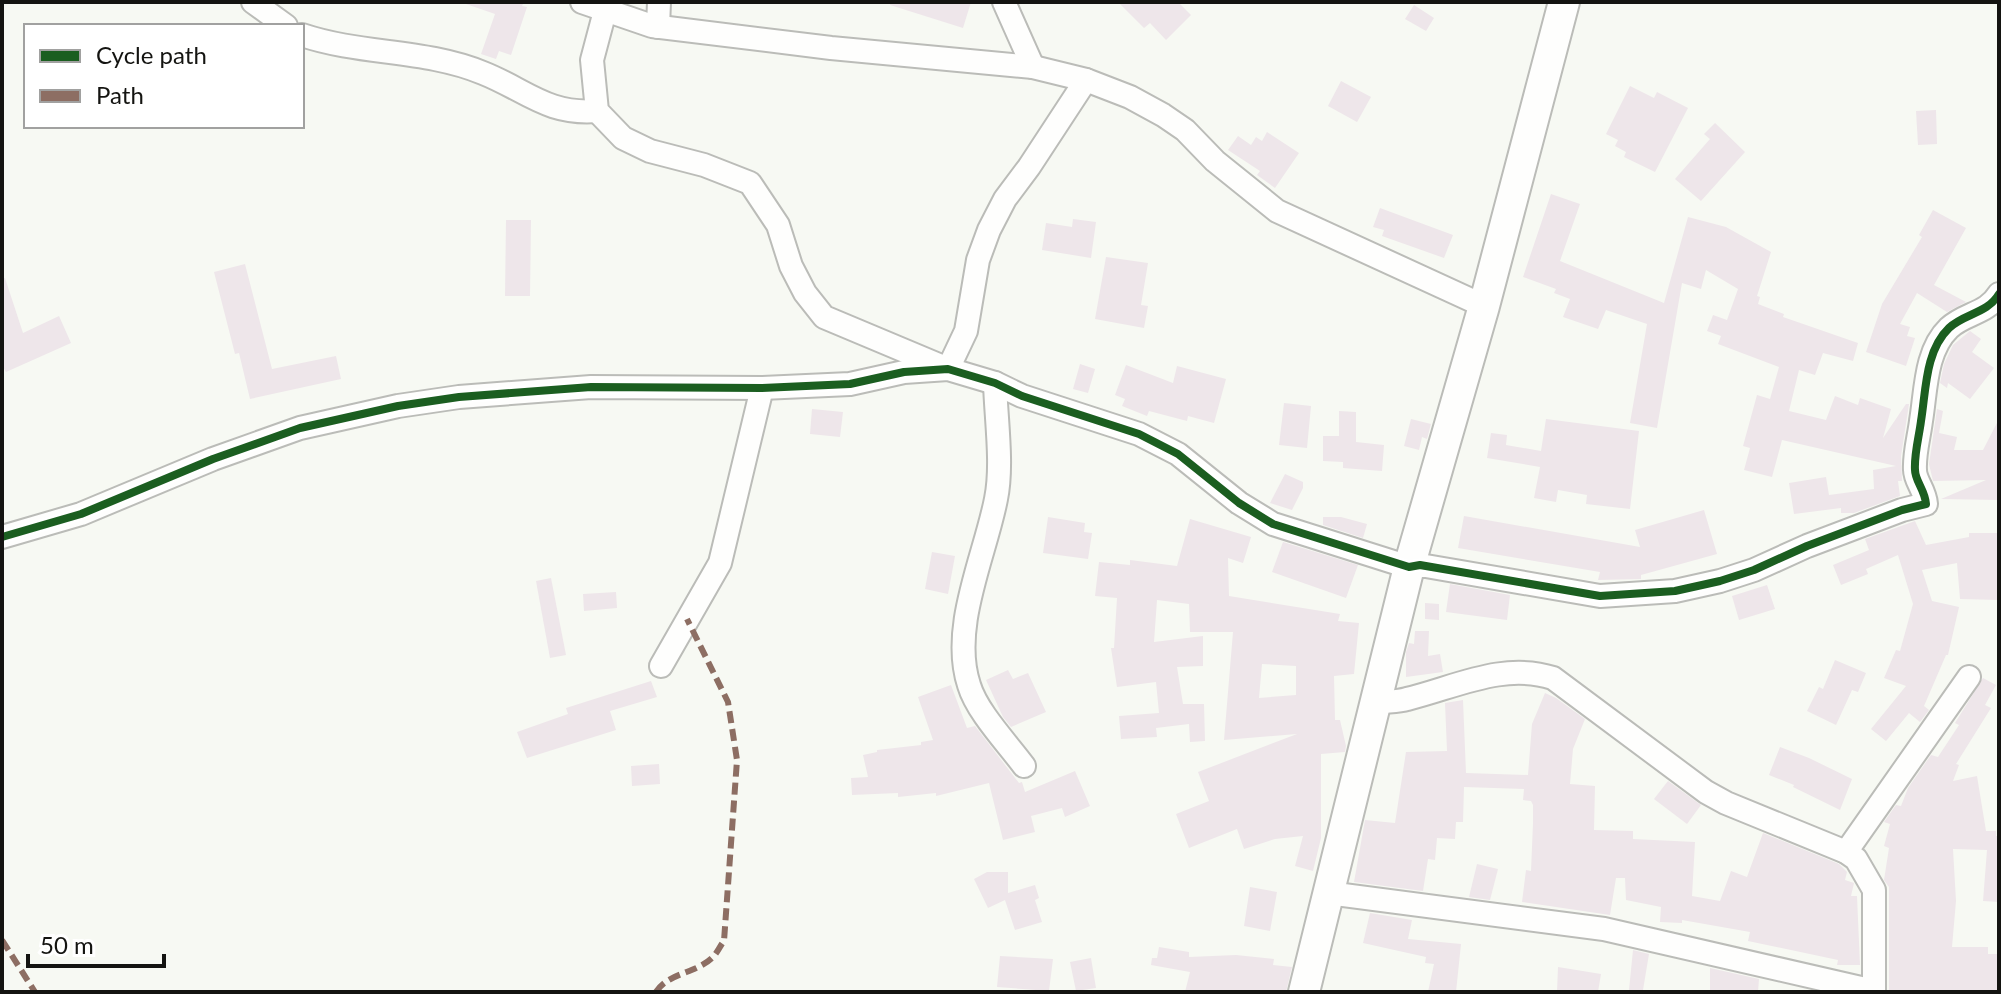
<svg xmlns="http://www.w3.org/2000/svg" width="2001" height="994" font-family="Lato,sans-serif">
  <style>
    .building { fill: #eee6ea; fill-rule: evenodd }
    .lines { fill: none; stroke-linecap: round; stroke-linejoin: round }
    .minor-casing { stroke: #bbbcb8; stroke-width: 26 }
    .secondary-casing { stroke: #bbbcb8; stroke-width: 34 }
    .minor { stroke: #fefefd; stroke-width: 22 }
    .secondary { stroke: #fefefd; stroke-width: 30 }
    .quiet { stroke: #8d6e63; stroke-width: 6; stroke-dasharray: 12 6; stroke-linecap: butt }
    .cycleway-casing { stroke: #fff; stroke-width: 13 }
    .cycleway { stroke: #1b5e20; stroke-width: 8 }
  </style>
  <rect width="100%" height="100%" fill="#f7f9f3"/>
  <g class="building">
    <path d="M467,2H524L522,6L527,7L511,55L499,51L496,59L481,54L495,14L466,4Z"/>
    <path d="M891,2H971L963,28L890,5Z"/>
    <path d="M1118,2H1178L1191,15L1166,40L1150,23L1144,28Z"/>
    <path d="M1414,5L1434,18L1426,31L1405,19Z"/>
    <path d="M1341,81L1371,97L1357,122L1328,106Z"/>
    <path d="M1630,86L1654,98L1657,92L1688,108L1655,172L1624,157L1626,152L1615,146L1618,140L1606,134Z"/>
    <path d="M1936,110L1937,144L1918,145L1916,111Z"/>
    <path d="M1715,123L1745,152L1701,201L1675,179L1710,139L1704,134Z"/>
    <path d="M1267,132L1299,153L1275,188L1257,175L1260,171L1228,150L1238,136L1251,145L1256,137L1262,141Z"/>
    <path d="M1551,194L1580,204L1560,261L1664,303L1688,217L1726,227L1771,252L1757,296L1760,297L1758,304L1784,314L1783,317L1858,343L1853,361L1823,353L1815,375L1799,370L1789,411L1826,420L1835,396L1858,405L1860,398L1891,409L1883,438L1906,404H1909L1901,456L1902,481H1898L1900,496L1854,513H1841V508L1794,514L1789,483L1826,477L1829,495L1874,489L1873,470L1896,466L1782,440L1772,477L1744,470L1750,448L1743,446L1757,395L1770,399L1779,367L1718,344L1721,336L1707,331L1713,315L1727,320L1738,289L1706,270L1701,289L1682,283L1657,428L1630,423L1647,324L1606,310L1598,329L1563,317L1570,299L1554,293L1556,289L1523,277Z"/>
    <path d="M1380,208L1453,235L1444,258L1382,236L1384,230L1373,227Z"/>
    <path d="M1933,210L1966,228L1934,285L1966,302L1947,312L1917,293L1900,324L1910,327L1907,336L1915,338L1906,366L1866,352L1882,304L1922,237L1919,235Z"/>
    <path d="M1073,219L1096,222L1091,258L1042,250L1046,223L1072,227Z"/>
    <path d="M506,220H531L530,296H505Z"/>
    <path d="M1106,257L1148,263L1141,305L1148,306L1144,328L1095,319Z"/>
    <path d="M245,264L272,369L336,356L341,379L250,399L239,353L235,354L214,272Z"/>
    <path d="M5,278L23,333L59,316L71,343L6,372L2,365V279Z"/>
    <path d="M1970,331L1981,339L1972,352L1994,368L1970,399L1948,383L1947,388L1940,383L1944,364L1953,345Z"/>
    <path d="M1080,364L1095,369L1088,393L1073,389Z"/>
    <path d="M1126,365L1173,383L1177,366L1226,379L1214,423L1188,416L1187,421L1149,411L1147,416L1122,406L1125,399L1115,395Z"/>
    <path d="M1284,403L1311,406L1307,448L1279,445Z"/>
    <path d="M812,409L843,412L840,437L810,434Z"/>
    <path d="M1937,409L1943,411L1939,433L1957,437L1954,450H1983L1999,419V500L1941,499L1986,480L1933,481L1929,464Z"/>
    <path d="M1339,411L1356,412V442L1384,445L1382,471L1343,468V462L1323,461V436H1339Z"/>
    <path d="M1411,419L1431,424L1427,439L1422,437L1419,450L1404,446Z"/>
    <path d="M1546,419L1639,431L1630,509L1586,504L1587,495L1558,490L1556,502L1534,498L1540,467L1487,458L1491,433L1507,435L1506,445L1541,451Z"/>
    <path d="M1285,474L1303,482V488L1292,510L1270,503Z"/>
    <path d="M1704,510L1717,554L1641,575V579L1598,580L1600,572L1458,548L1464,516L1640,547L1635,530Z"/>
    <path d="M1048,517L1085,523L1084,532L1092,533L1088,559L1043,553Z"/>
    <path d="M1323,517H1341L1367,524L1363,538L1323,525Z"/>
    <path d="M1190,519L1251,537L1243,563L1228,558L1229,596L1340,614L1338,621L1359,623L1354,674L1334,676L1335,720H1340L1346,746L1345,752L1321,754V838L1313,871L1295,866L1303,836L1275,839L1244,849L1237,829L1189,848L1176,814L1209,801L1198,772L1297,734L1224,740L1233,632H1190L1189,604L1157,600L1154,642L1203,636V666L1177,667L1183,704H1204L1205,741L1190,742L1189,724L1156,728L1157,737L1121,739L1119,716L1159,713L1156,682L1117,687L1111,648H1114L1117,598L1095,596L1099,562L1130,565V560L1177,566ZM1262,664L1296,666V695L1259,698Z"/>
    <path d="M1915,521L1926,545L1969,537V533H1999V600L1960,599L1957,563L1922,570L1932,601L1959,607L1948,655H1946L1924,706L1929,710L1920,722L1909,713L1886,741L1871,729L1906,686L1884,678L1896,650L1900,651L1913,604L1898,555L1866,569L1868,574L1841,585L1833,565L1869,550L1865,539Z"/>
    <path d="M1283,542L1358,565L1346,598L1272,572Z"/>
    <path d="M932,552L955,556L948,594L925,589Z"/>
    <path d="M551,578L566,655L550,658L536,581Z"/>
    <path d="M1450,584L1510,595L1507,620L1446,612Z"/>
    <path d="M1767,585L1775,609L1739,620L1732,596Z"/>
    <path d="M616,592L617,608L584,611L583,594Z"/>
    <path d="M1425,603L1439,604V620L1425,619Z"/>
    <path d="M1415,631H1429L1428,656L1440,654L1443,672L1406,677V652L1409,643L1414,644Z"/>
    <path d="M1835,660L1866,673L1858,692L1852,690L1836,725L1807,711L1819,687L1823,689Z"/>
    <path d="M1008,670L1013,679L1028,673L1046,712L1011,727L1003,717L986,680Z"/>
    <path d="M1983,678L1996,685L1985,705L1991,708L1956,764L1959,765L1953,781L1977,776L1986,831H1996V836H1999V902L1983,901L1987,850L1953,849L1956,901L1952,947H1988V954H1999V992H1889V887L1884,880L1889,848L1884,846L1890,824L1884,822L1896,805L1901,806L1908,788L1931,755L1938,757L1959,725L1955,723Z"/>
    <path d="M651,681L657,697L610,711L616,730L527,758L517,732L568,714L566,708Z"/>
    <path d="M951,685L967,728L975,726L1019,783L1022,782L1025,792L1075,771L1090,806L1065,817L1062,808L1031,816L1035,832L1003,840L989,783L936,796V793L898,797V793L852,795L851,778L868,777L863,755L877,752V750L921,745V742L933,740L918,697Z"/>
    <path d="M1545,693L1556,698L1585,719L1573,749L1570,784L1595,786L1594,830L1633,831V839L1695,842L1692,896L1720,901L1731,871L1747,877L1763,833L1839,864L1847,872L1845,880L1854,883L1851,896H1857L1860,965H1837L1838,960L1748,941L1750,932L1682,920V923L1660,922L1661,907L1626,900L1625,878H1616L1610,915L1522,902L1526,870L1531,871L1533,823V805L1531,801L1523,800L1524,789L1464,787L1463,822H1456L1455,839L1437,838L1435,860L1428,859L1423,891L1354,882L1365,820L1395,823L1406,752L1447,751L1445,703L1463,700L1466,773L1528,775L1532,724Z"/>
    <path d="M1780,747L1809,758L1852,779L1840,810L1793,787L1794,785L1769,775Z"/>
    <path d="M659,764L660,784L632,786L631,766Z"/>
    <path d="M1668,781L1701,805L1687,824L1654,799Z"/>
    <path d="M1477,864L1498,869L1490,900L1469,897Z"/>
    <path d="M987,872H1008V893L1035,885L1039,898L1035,900L1042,922L1015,930L1005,900L988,908L974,879Z"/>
    <path d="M1250,887L1277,892L1270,931L1244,926Z"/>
    <path d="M1370,913L1412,920L1408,939L1461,944L1456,992H1428L1434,964L1425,963L1426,957L1363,943Z"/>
    <path d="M1159,947L1189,952V957L1236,955L1274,959L1273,965L1292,967L1286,992H1185L1190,972L1151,965L1152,958H1157Z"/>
    <path d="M1633,950L1649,954L1643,990H1629Z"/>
    <path d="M1000,956L1053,959L1049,991L997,987Z"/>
    <path d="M1091,958L1096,988L1076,991L1070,962Z"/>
    <path d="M1558,967L1601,974L1598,992H1557Z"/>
    <path d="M1710,968L1759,979L1758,992H1710Z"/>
  </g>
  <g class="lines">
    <g class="minor-casing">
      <g id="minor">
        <path d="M253,2L286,26"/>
        <path d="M582,2L652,26L831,48L1033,67L1086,80L1130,97L1163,115L1185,130L1215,161L1277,211L1484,306"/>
        <path d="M1004,2L1033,67"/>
        <path d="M605,11L592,60L597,111L623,138L650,151L704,165L750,183L778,225L791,266L805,293L824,317L948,369L966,331L978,260L989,230L1005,199L1029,167L1086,80"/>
        <path d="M658,27L659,2"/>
        <path d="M302,35C361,55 425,49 483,73C526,90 547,115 597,111"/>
        <path d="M995,383C996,419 1003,465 996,499C985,556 950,627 969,685C977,712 1007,743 1024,766"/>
        <path d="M2,537L81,514L213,459L300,428L398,406L459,397L591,387L762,388L850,384L904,372L948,369L995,383L1022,396L1139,434L1178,454L1239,503L1273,524L1409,567L1420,565L1600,596L1675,591L1720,581L1754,570L1807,546L1902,510L1926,504C1925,490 1915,481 1915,470C1914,454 1919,437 1921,421C1926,391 1925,351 1949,328C1965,313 1987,314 1999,294"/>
        <path d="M661,666L720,563L762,388"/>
        <path d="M1376,703C1386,701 1397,702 1407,699C1456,687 1503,662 1553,678L1706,792L1726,803L1846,852L1856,859L1874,890V992"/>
        <path d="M1846,852L1969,677"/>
        <path d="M1328,893L1604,929L1874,991"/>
      </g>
    </g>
    <g class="secondary-casing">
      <path id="secondary" d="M1304,992L1409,567L1484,306L1564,2"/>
    </g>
    <use href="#minor" class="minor"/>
    <use href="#secondary" class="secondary"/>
    <g class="quiet">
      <path d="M2,940L35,992"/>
      <path d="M656,992C669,972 696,974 713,957C717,953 720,946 724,941L737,760L728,702L687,619"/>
    </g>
    <g class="cycleway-casing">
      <path id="cycleway" d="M2,537L81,514L213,459L300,428L398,406L459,397L591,387L762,388L850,384L904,372L948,369L995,383L1022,396L1139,434L1178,454L1239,503L1273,524L1409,567L1420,565L1600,596L1675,591L1720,581L1754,570L1807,546L1902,510L1926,504C1925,490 1915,481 1915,470C1914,454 1919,437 1921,421C1926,391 1925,351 1949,328C1965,313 1987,314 1999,294"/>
    </g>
    <use href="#cycleway" class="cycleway"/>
  </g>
  <rect width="2001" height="994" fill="none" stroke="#141411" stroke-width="8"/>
  <rect x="24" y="24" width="280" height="104" fill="#ffffff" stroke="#a1a1a0" stroke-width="2"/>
  <rect x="40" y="50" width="40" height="12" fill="#1b5e20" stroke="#a1a1a0" stroke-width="2"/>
  <text x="96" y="64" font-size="24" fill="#141411">Cycle path</text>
  <rect x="40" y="90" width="40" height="12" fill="#8d6e63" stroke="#a1a1a0" stroke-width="2"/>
  <text x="96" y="104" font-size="24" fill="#141411">Path</text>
  <path d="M28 954v12h136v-12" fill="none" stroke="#141411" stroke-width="4"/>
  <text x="40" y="954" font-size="24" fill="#141411" stroke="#ffffff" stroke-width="6" paint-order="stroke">50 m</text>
</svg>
